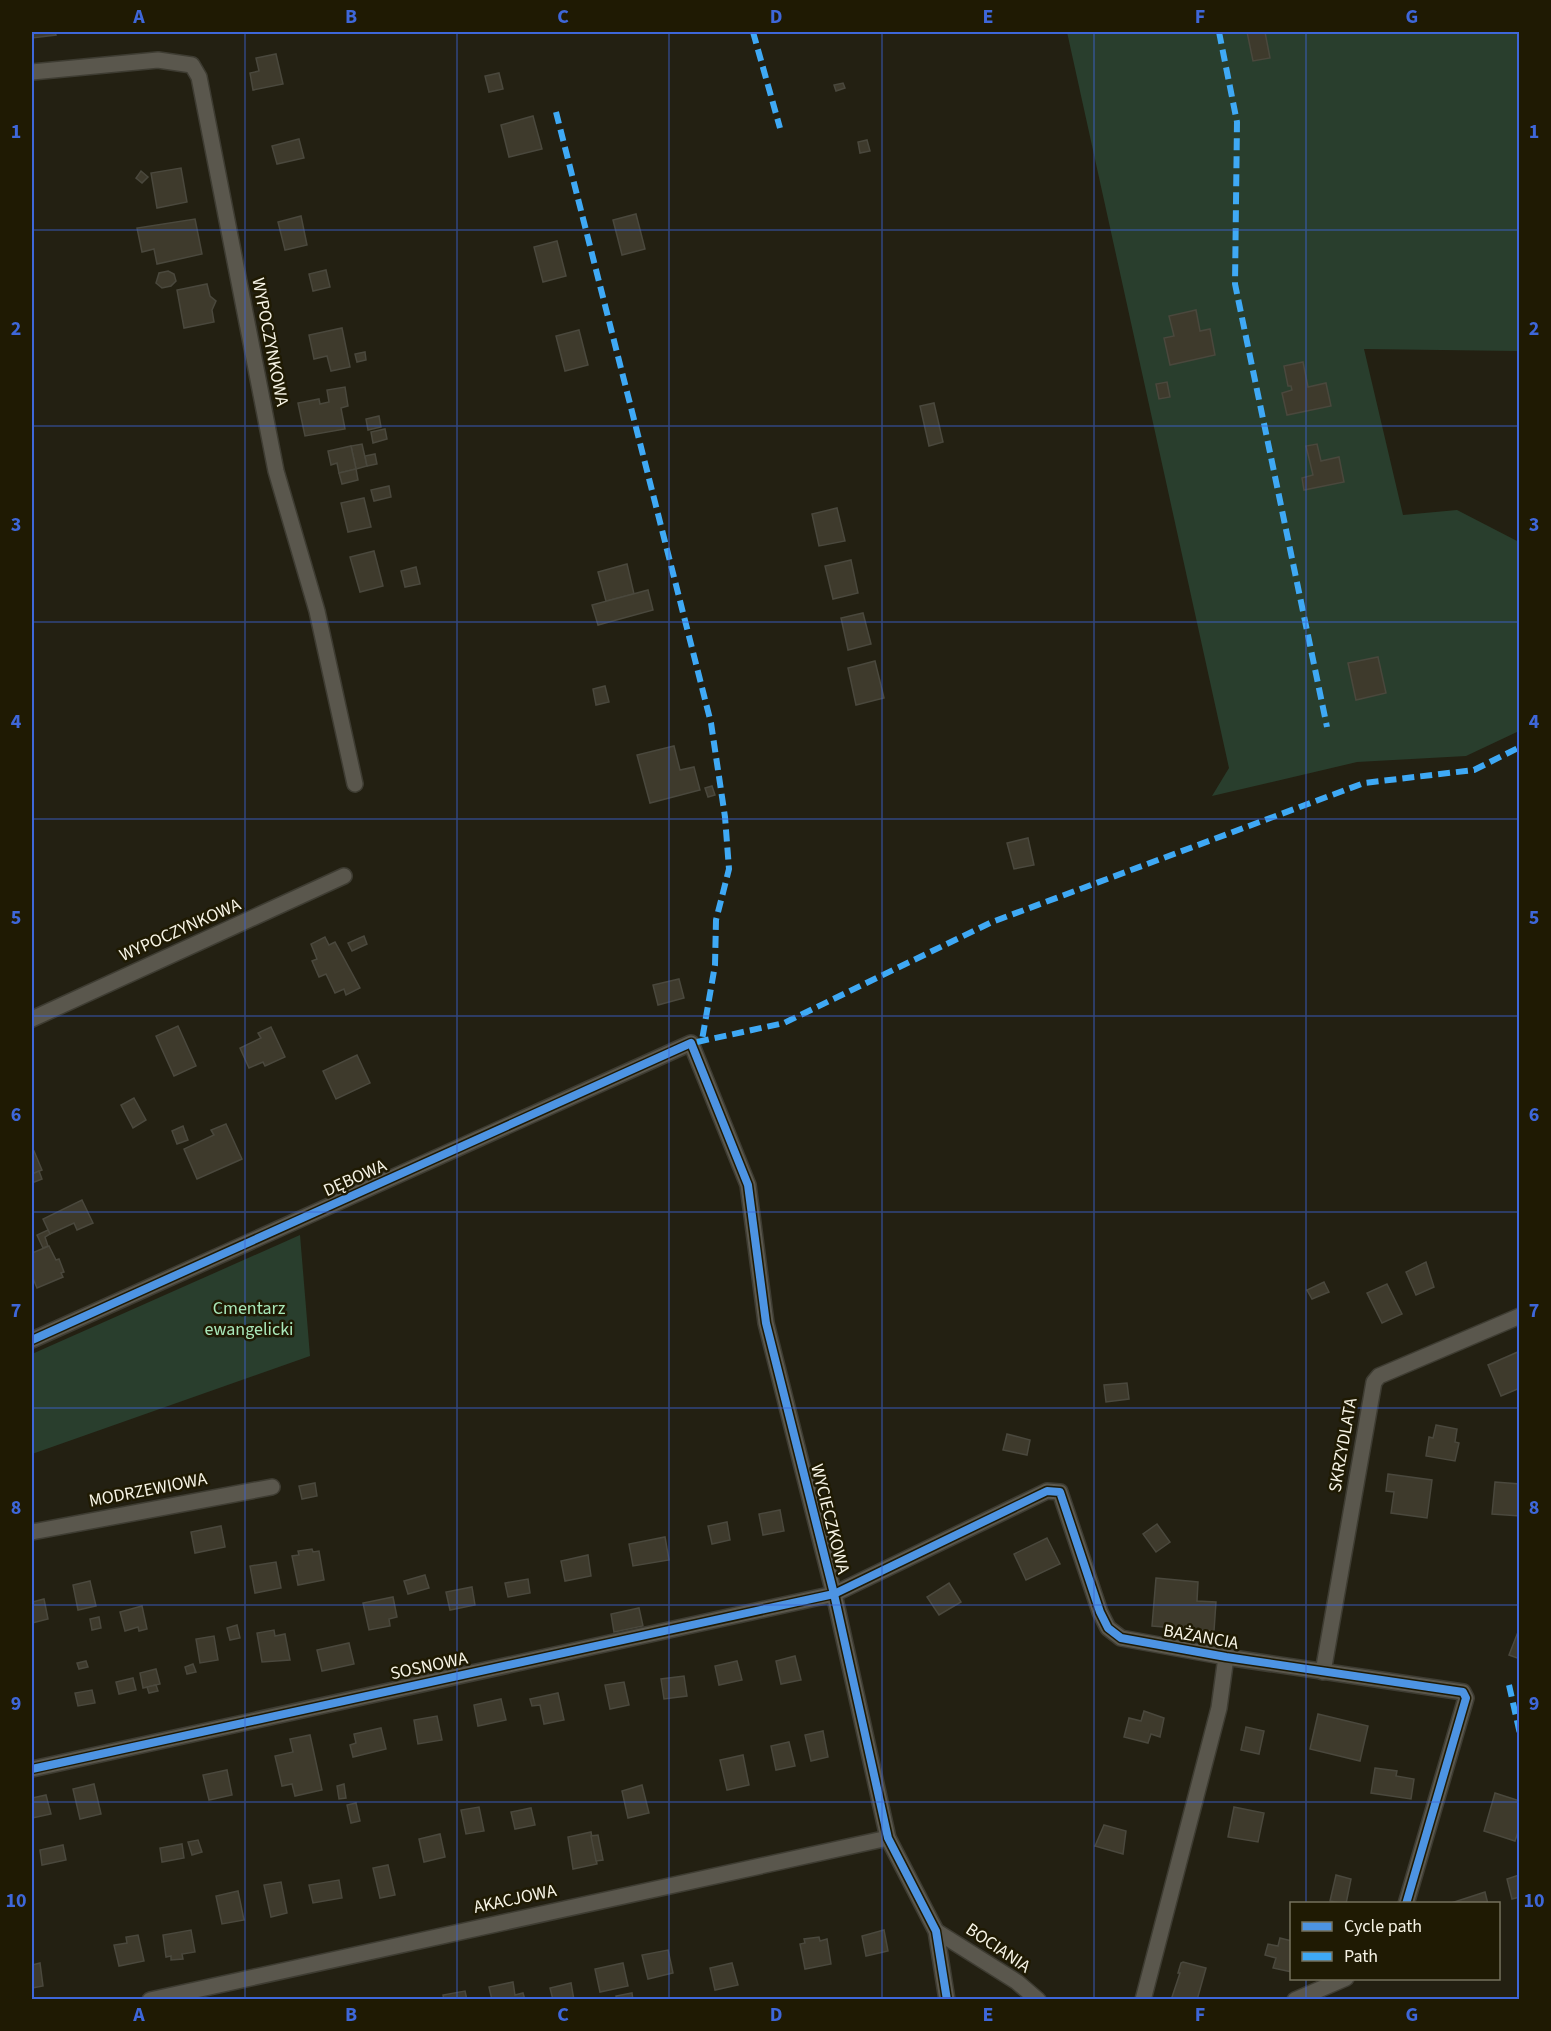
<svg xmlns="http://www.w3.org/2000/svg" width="1551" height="2031" font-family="'Source Sans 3',sans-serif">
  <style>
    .green { fill: #293e2d }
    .building { fill: #3e3a2c; stroke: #4a483d; stroke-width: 1.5 }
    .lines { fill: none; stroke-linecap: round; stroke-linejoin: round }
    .street-casing { stroke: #3e3c32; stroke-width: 18 }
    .street { stroke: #5a574d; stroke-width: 15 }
    .quiet { stroke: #3fa9f5; stroke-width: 6; stroke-dasharray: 12 6; stroke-linecap: butt }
    .cycleway-casing { stroke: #1f1a03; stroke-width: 11 }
    .cycleway { stroke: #4d94e3; stroke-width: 8 }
    .grid { fill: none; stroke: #3e67da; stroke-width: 1.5; stroke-opacity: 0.55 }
    .labels { text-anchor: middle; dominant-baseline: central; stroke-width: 5; stroke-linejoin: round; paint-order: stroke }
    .street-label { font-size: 18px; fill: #f6f3e5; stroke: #1f1a03 }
    .park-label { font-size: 18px; fill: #a9e8ba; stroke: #1f1a03 }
    .neatline { fill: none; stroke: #3e67da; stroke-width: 2 }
    .grid-label { font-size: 20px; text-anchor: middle; font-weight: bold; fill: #3e67da }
  </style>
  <rect width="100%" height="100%" fill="#232012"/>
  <g class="green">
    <path d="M1067,32H1519V351L1364,349L1403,515L1457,510L1519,542V731L1466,756L1357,762L1212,796L1229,768Z"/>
    <path d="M300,1235L310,1356L32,1454V1354Z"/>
  </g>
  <g class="building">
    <path d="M32,32H55L56,35L32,38Z"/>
    <path d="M1247,32H1265L1270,58L1253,61Z"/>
    <path d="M276,54L283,84L253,90L250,73L259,71L256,58Z"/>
    <path d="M499,73L503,89L489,92L485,76Z"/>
    <path d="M843,83L845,88L836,91L834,85Z"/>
    <path d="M533,116L542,149L509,157L501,125Z"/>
    <path d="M299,139L304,158L277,164L272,146Z"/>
    <path d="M867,140L870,151L860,153L858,142Z"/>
    <path d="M181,168L187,202L157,208L151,173Z"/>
    <path d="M141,171L148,177L142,183L136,178Z"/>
    <path d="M636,214L645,249L622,255L613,220Z"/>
    <path d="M301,216L307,245L285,250L278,222Z"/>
    <path d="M195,219L202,254L157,264L154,249L142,252L137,228Z"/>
    <path d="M557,241L566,276L543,282L534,247Z"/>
    <path d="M326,270L330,287L313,291L309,274Z"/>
    <path d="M168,271L174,274L176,281L171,286L162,288L156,283L159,273Z"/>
    <path d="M207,284L210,296L216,301L212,310L214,322L184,328L177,290Z"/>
    <path d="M1196,310L1200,331L1210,329L1215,355L1170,365L1164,338L1174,336L1169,316Z"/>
    <path d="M342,328L350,367L331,371L327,356L314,359L309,335Z"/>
    <path d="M579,330L588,365L565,371L556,336Z"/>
    <path d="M365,352L366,360L357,362L355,354Z"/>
    <path d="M1303,362L1308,387L1326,383L1331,406L1287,415L1282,393L1292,390L1291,386H1288L1284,366Z"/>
    <path d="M1167,382L1170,397L1159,399L1156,384Z"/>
    <path d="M345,387L348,406L341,408L345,429L305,436L298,403L319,399L320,404L329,402L327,390Z"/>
    <path d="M934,403L943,442L929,446L920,406Z"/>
    <path d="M379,416L381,427L368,430L366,419Z"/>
    <path d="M385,429L387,439L373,443L371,432Z"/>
    <path d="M362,444L367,466L356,469L351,446Z"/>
    <path d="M1317,444L1321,461L1339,457L1344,482L1304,490L1302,478L1313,475L1306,446Z"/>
    <path d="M351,446L356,469L339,473L337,463L331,465L328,451Z"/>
    <path d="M375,454L377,464L367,466L365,456Z"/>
    <path d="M356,469L358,480L342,484L339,473Z"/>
    <path d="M389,486L391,497L374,501L371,490Z"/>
    <path d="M364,498L371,527L348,532L341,503Z"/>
    <path d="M837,508L845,541L819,546L812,514Z"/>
    <path d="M374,551L383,586L360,592L350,557Z"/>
    <path d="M851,560L858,593L833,599L825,566Z"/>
    <path d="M627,564L634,594L606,601L598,572Z"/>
    <path d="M416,567L420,584L405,587L401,571Z"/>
    <path d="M648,590L653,610L598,625L592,605Z"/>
    <path d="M863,613L871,644L848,650L841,618Z"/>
    <path d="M1378,657L1386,693L1356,700L1348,663Z"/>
    <path d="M875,661L884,698L856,705L848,668Z"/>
    <path d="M605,686L609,702L596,705L593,689Z"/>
    <path d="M674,746L680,770L694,767L700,790L650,803L637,755Z"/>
    <path d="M712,786L715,795L708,797L705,788Z"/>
    <path d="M1028,838L1034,865L1014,869L1007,843Z"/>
    <path d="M364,936L367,944L352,951L348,943Z"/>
    <path d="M325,937L329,945L335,942L360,988L346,995L344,989L335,993L326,974L319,977L312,961L317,959L311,944Z"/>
    <path d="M679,979L684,998L658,1005L653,985Z"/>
    <path d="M178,1026L196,1066L174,1076L156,1036Z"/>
    <path d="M271,1027L285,1057L265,1066L263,1062L249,1068L240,1048L261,1038L258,1033Z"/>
    <path d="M357,1055L370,1083L336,1099L323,1071Z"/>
    <path d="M134,1098L146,1120L133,1128L121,1105Z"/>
    <path d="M226,1124L242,1159L197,1179L184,1149L214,1135L211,1130Z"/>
    <path d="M183,1126L188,1140L177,1144L172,1131Z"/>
    <path d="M34,1151L42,1170L32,1174V1152Z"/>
    <path d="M39,1171L42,1179L32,1183V1174Z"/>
    <path d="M82,1200L93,1223L77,1230L74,1223L50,1234L43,1219Z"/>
    <path d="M48,1230L50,1234L45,1237L48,1246L43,1248L37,1235Z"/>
    <path d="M49,1246L56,1260L59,1259L64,1272L61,1273L63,1277L37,1288L32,1276V1253Z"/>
    <path d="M1426,1262L1434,1287L1416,1295L1406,1272Z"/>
    <path d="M1324,1282L1329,1292L1312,1299L1307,1290Z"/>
    <path d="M1387,1284L1402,1314L1382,1323L1367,1293Z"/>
    <path d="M1520,1351V1388L1501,1396L1488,1365Z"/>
    <path d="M1127,1383L1129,1399L1106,1402L1104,1385Z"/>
    <path d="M1436,1425L1457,1429L1455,1442L1459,1443L1455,1461L1426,1456L1429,1437L1433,1438Z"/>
    <path d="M1007,1434L1030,1440L1027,1455L1003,1450Z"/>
    <path d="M1388,1474L1432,1480L1427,1518L1391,1513L1394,1492L1386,1491Z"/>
    <path d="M1495,1482L1520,1484V1516L1492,1514Z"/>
    <path d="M315,1483L317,1496L302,1499L299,1486Z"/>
    <path d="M780,1510L784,1531L763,1535L759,1514Z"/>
    <path d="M727,1522L730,1540L712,1544L708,1526Z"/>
    <path d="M1157,1524L1170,1542L1156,1552L1143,1534Z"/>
    <path d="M221,1526L225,1547L195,1553L191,1532Z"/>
    <path d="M665,1537L669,1560L633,1566L629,1544Z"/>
    <path d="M1047,1538L1060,1564L1026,1580L1014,1554Z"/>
    <path d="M312,1549L313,1552L319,1551L324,1580L298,1585L292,1556L299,1555L298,1551Z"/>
    <path d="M588,1555L591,1576L565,1581L561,1561Z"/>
    <path d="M276,1562L281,1588L255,1593L250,1566Z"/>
    <path d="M425,1575L429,1588L408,1594L404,1581Z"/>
    <path d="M1156,1578L1198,1582L1197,1601L1216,1602L1214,1631L1152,1626Z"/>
    <path d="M528,1579L530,1593L508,1597L505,1583Z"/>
    <path d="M90,1581L96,1606L78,1610L73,1585Z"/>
    <path d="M949,1583L961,1602L939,1615L927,1597Z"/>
    <path d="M472,1587L475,1605L450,1610L446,1592Z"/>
    <path d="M393,1597L397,1617L389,1619L390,1626L369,1630L363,1603Z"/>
    <path d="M44,1599L48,1619L32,1623V1602Z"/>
    <path d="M142,1606L147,1629L139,1631L138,1627L125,1631L120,1612Z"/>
    <path d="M639,1608L643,1626L614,1632L611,1614Z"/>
    <path d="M99,1617L101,1628L92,1630L90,1619Z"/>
    <path d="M237,1625L240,1638L230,1640L227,1628Z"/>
    <path d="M274,1630L275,1636L285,1634L290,1660L262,1662L257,1633Z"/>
    <path d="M1518,1632H1520V1659L1509,1655Z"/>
    <path d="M214,1636L218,1660L200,1663L196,1639Z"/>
    <path d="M349,1643L354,1664L322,1671L317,1650Z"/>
    <path d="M795,1656L801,1680L781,1684L776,1661Z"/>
    <path d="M86,1661L88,1667L79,1669L77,1663Z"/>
    <path d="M737,1661L742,1680L719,1685L715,1666Z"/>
    <path d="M193,1664L196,1672L187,1674L185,1667Z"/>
    <path d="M156,1669L160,1684L143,1688L140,1673Z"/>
    <path d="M684,1676L687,1696L664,1699L661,1679Z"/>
    <path d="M133,1678L136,1690L119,1694L116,1682Z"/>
    <path d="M624,1682L629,1705L610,1709L605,1685Z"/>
    <path d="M156,1685L158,1691L149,1693L147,1687Z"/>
    <path d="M92,1690L95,1703L78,1706L75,1693Z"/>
    <path d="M558,1693L564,1720L544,1724L540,1705L532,1706L530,1699Z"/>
    <path d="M501,1699L506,1720L478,1726L474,1705Z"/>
    <path d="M1144,1711L1164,1718L1160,1737L1151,1734L1148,1743L1124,1737L1129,1718L1141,1721Z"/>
    <path d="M1318,1714L1368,1726L1360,1761L1310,1749Z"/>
    <path d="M437,1716L442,1740L418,1744L414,1720Z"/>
    <path d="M1246,1727L1264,1731L1259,1754L1241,1750Z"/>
    <path d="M381,1728L386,1749L353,1757L350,1745L356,1743L354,1734Z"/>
    <path d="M823,1731L828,1757L811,1761L805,1735Z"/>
    <path d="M310,1735L322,1790L295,1796L292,1784L282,1786L275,1756L293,1752L290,1739Z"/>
    <path d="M789,1742L795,1766L776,1770L771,1746Z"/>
    <path d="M743,1755L749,1785L727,1790L720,1760Z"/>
    <path d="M1375,1768L1397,1771L1396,1776L1414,1779L1411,1799L1371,1793Z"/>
    <path d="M227,1770L232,1795L209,1800L203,1775Z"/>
    <path d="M94,1784L101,1814L80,1819L73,1789Z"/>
    <path d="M344,1784L346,1798L339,1799L337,1786Z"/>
    <path d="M642,1785L649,1813L628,1818L622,1791Z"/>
    <path d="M1495,1793L1520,1801V1826L1515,1841L1484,1831Z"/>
    <path d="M46,1795L51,1814L32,1818V1798Z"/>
    <path d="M356,1803L360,1821L351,1823L347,1805Z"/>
    <path d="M479,1807L484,1831L466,1834L461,1810Z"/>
    <path d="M1234,1807L1264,1813L1258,1842L1228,1837Z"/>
    <path d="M531,1808L535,1825L515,1829L511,1812Z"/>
    <path d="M1104,1825L1126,1831L1123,1854L1095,1846Z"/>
    <path d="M591,1832L597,1864L573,1869L568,1837Z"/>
    <path d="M440,1834L445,1857L424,1862L419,1839Z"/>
    <path d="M598,1835L603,1860L596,1861L591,1836Z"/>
    <path d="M198,1840L202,1852L192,1855L188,1842Z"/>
    <path d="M182,1844L184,1858L162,1862L160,1848Z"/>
    <path d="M63,1845L66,1860L42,1865L40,1850Z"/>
    <path d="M388,1865L395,1895L380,1898L373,1868Z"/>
    <path d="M1336,1875L1351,1879L1346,1904L1330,1901Z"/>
    <path d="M1519,1875L1520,1897L1512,1899L1507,1879Z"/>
    <path d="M339,1880L342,1898L313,1903L309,1885Z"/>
    <path d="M281,1882L287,1913L271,1917L264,1885Z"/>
    <path d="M238,1891L244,1920L222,1924L216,1896Z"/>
    <path d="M1485,1892L1488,1904H1451V1903Z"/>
    <path d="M191,1930L195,1952L182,1954L183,1959L171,1960V1956L166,1957L163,1935Z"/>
    <path d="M884,1930L888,1951L866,1956L862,1936Z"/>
    <path d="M138,1935L144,1961L119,1966L114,1945L127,1943L126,1937Z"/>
    <path d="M819,1937L820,1941L827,1939L831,1964L805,1969L800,1944L805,1943L804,1939Z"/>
    <path d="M1280,1938L1292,1941V1972L1273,1968L1276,1958L1265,1955L1268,1944L1278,1946Z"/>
    <path d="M668,1950L673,1973L648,1979L642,1955Z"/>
    <path d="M1183,1962L1206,1968L1197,2000H1171L1180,1973H1178L1181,1963Z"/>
    <path d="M40,1963L43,1986L32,1988V1965Z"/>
    <path d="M623,1963L628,1986L600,1992L595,1969Z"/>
    <path d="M732,1963L738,1985L715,1990L710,1968Z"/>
    <path d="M513,1982L515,1995L523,1993L525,2000H492L489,1987Z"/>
    <path d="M571,1983L574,2000H553L550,1988Z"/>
    <path d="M465,1991L467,2000H444L443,1995Z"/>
    <path d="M632,1993L633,2000H617L616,1996Z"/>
  </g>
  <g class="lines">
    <g class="street-casing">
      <g id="street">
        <path d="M32,72L158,60L192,65L199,77L276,471L317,611L355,784"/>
        <path d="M32,1019L344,876"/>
        <path d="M32,1340L691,1043L748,1185L766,1323L834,1594L888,1838L936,1931L947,2000"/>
        <path d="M32,1532L272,1487"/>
        <path d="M1323,1672L1374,1382L1379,1376L1520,1316"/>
        <path d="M32,1769L834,1594L1047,1491L1060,1492L1100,1612L1108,1628L1121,1638L1226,1657L1463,1692L1466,1698L1406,1904"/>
        <path d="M936,1931L1017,1982L1038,2000"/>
        <path d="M150,2000L888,1838"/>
        <path d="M1143,2000L1219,1708L1226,1657"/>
        <path d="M1295,2000L1346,1978"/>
      </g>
    </g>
    <use href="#street" class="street"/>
    <g class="quiet">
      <path d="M753,32L780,128"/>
      <path d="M1219,32L1237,122L1235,284L1327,727"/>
      <path d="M556,112L711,723L725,817L729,869L716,920L715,965L702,1040"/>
      <path d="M697,1042L784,1023L992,922L1364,783L1474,770L1520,747"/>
      <path d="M1509,1685L1520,1734"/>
    </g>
    <g class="cycleway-casing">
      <g id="cycleway">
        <path d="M32,1340L691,1043L748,1185L766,1323L834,1594L888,1838L936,1931L947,2000"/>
        <path d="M32,1769L834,1594L1047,1491L1060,1492L1100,1612L1108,1628L1121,1638L1226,1657L1463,1692L1466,1698L1406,1904"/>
      </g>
    </g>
    <use href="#cycleway" class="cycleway"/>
  </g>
  <path class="grid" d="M245,32V2000M457,32V2000M669,32V2000M882,32V2000M1094,32V2000M1306,32V1904M32,230H1520M32,426H1520M32,622H1520M32,819H1520M32,1016H1520M32,1212H1520M32,1408H1520M32,1605H1520M32,1802H1520M1306,1978V2000"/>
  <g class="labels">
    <g class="street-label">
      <text transform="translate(270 342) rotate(79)">WYPOCZYNKOWA</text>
      <text transform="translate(180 930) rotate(-24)">WYPOCZYNKOWA</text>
      <text transform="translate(355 1178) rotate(-24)">DĘBOWA</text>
      <text transform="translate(1343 1445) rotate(-80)">SKRZYDLATA</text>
      <text transform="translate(148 1490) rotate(-11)">MODRZEWIOWA</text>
      <text transform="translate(830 1519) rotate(76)">WYCIECZKOWA</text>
      <text transform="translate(1201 1637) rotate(10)">BAŻANCIA</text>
      <text transform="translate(429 1666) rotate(-12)">SOSNOWA</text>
      <text transform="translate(515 1899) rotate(-12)">AKACJOWA</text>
      <text transform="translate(998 1948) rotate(34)">BOCIANIA</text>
    </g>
    <g class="park-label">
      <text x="249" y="1308">Cmentarz<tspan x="249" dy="21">ewangelicki</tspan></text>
    </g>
  </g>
  <rect width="1551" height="2031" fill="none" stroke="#1f1a03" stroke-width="66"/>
  <rect x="1290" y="1902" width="210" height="78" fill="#1f1a03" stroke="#75715d" stroke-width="1.5"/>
  <rect x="1302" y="1922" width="30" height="9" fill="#4d94e3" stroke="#75715d" stroke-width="1.5"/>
  <text x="1344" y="1932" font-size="18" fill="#f6f3e5">Cycle path</text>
  <rect x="1302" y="1952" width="30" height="9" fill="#3fa9f5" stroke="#75715d" stroke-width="1.5"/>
  <text x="1344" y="1962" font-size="18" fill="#f6f3e5">Path</text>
  <rect x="33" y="33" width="1485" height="1965" class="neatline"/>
  <g class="grid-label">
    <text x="139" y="23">A</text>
    <text x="351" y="23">B</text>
    <text x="563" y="23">C</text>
    <text x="776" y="23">D</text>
    <text x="988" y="23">E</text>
    <text x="1200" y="23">F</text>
    <text x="1412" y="23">G</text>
    <text x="16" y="138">1</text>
    <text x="1534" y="138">1</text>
    <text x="16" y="335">2</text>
    <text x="1534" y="335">2</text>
    <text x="16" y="531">3</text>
    <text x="1534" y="531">3</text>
    <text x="16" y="728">4</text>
    <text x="1534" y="728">4</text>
    <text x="16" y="924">5</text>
    <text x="1534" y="924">5</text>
    <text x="16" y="1121">6</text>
    <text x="1534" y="1121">6</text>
    <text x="16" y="1317">7</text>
    <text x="1534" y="1317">7</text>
    <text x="16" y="1514">8</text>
    <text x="1534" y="1514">8</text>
    <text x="16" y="1710">9</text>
    <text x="1534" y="1710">9</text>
    <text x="16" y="1907">10</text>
    <text x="1534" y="1907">10</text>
    <text x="139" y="2021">A</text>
    <text x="351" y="2021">B</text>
    <text x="563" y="2021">C</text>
    <text x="776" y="2021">D</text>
    <text x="988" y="2021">E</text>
    <text x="1200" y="2021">F</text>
    <text x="1412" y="2021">G</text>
  </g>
</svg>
